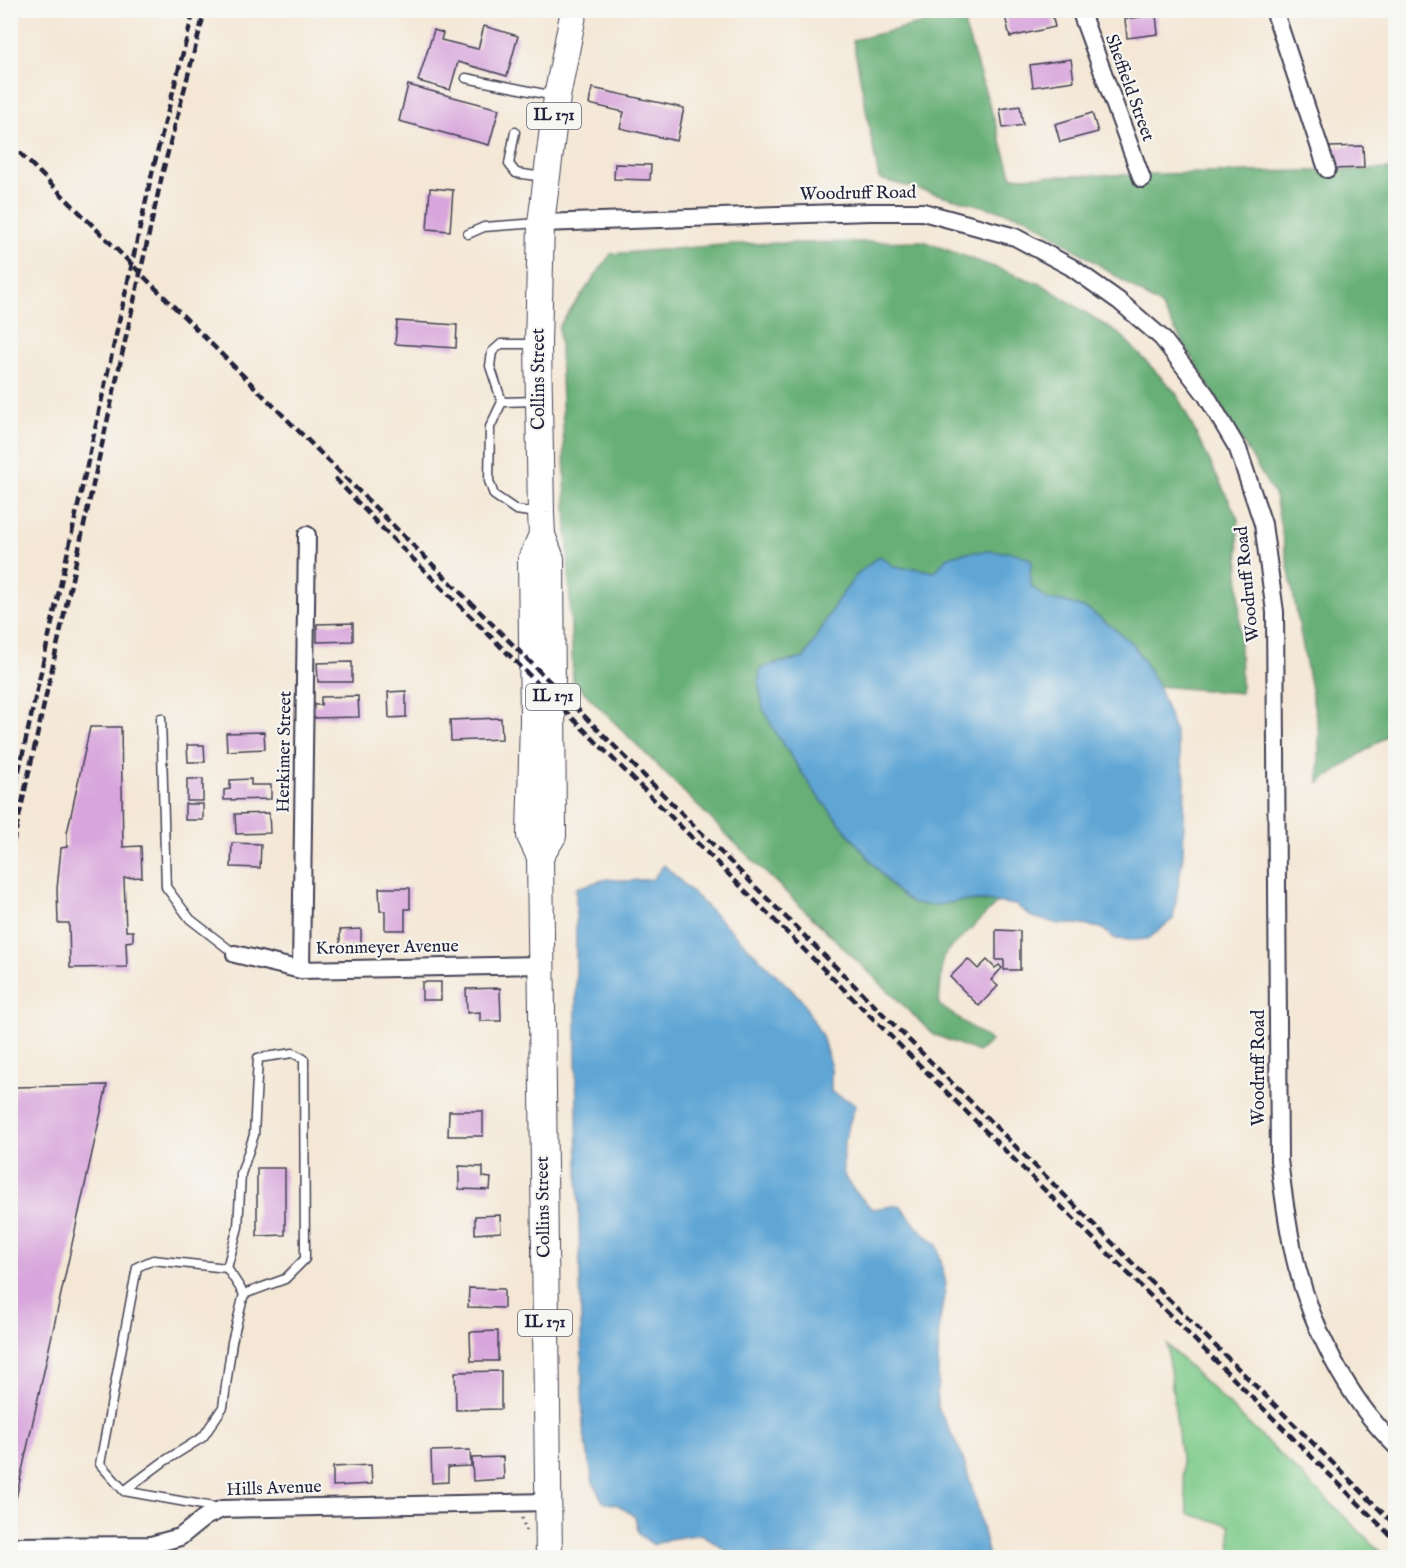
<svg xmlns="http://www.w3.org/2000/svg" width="1406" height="1568" font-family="'IM FELL English',serif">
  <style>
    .green { fill: #7ecb8a; stroke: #507662; stroke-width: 1.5 }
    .forest { fill: #66af76; stroke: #446858; stroke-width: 1.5 }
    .water { fill: #5fa6d5; stroke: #406488; stroke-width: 1.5 }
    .building { fill: #d8a6dc }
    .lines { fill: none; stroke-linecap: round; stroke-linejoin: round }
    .lane-casing { stroke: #424052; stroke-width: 11 }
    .street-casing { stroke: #424052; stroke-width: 20 }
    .primary-casing { stroke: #424052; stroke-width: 28 }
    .path { stroke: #424052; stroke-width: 3; stroke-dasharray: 1.5 4.5; stroke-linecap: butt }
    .lane { stroke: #fff; stroke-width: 8 }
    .street { stroke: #fff; stroke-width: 16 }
    .primary { stroke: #fff; stroke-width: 26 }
    .rail { stroke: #22223b; stroke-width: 4.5; stroke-dasharray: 9 4.5; stroke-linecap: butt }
    .labels { text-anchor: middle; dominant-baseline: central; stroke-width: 4.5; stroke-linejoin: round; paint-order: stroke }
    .shield { fill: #f6f6f2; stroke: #626272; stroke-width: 1.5 }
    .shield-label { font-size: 16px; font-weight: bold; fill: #22223b }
    .street-label { font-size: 18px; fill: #22223b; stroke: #f6f6f2 }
  </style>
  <rect width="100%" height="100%" fill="#f6f6f2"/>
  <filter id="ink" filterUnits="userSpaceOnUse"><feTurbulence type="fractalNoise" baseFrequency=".0167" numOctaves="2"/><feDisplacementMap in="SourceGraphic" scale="12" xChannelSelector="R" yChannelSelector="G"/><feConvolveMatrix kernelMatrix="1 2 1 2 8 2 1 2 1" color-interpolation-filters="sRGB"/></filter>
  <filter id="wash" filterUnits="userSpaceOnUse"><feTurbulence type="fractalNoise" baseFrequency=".008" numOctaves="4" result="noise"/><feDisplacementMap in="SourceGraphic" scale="24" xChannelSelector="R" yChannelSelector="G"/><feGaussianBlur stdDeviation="1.35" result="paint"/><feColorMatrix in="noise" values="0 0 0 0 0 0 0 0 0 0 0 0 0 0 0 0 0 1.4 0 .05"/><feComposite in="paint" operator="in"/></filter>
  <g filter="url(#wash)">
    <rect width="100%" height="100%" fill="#f4e7d5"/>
    <path class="green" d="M1167,1345L1386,1557H1231L1230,1525L1188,1514Z"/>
    <g class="forest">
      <path d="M961,14L1012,177L1395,169V730L1319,783V733L1275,496L1161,306L1028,218L879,179L853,40Z"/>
      <path d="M923,241L1043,285L1122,336L1176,393L1238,519L1241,693L1158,686L1134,645L1112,627L1089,610L1063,601L1048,600L1031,586L1030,575L935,572L913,568H896L811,646L804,658L789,662H775L763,708L777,735L817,795L894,889L939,905L958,901L998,902L943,956L939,1005L991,1041L978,1052L933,1034L738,846L573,681L559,326L611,254L735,244Z"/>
    </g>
    <g class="water">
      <path d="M990,551L1016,553L1032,560L1030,575L1031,586L1048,600L1063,601L1089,610L1112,627L1134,645L1158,686L1174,729L1185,777L1183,855L1173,919L1148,939L1132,940L1116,939L1101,928L1076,924H1059L1032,917L1016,905L987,901H958L939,905L913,904L894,889L817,795L777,735L763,708L759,684L760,669C775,662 787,662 804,658L837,601L858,573L880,556L896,568H913L935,572L946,558L962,553Z"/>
      <path d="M664,865L801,999L822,1036L831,1067V1092L856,1104C849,1121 836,1165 847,1181C853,1191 864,1200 872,1209L900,1205L917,1227L937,1245L946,1284L939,1325L937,1406L961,1453L975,1497L989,1557H736L701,1534L669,1539L653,1545L639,1534L635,1517L618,1505L603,1502L593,1482L583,1428L576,1060V888L607,879L627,881L653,879Z"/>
    </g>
    <g id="blocks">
      <g class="building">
        <path d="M1028,10H1051L1055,27L1010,37L1005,16Z"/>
        <path d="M1156,15L1158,34L1127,38L1125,19Z"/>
        <path d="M484,26L518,36L507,76L458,62L450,90L418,81L434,30L443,33L441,40L478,49Z"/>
        <path d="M1071,59L1074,81L1033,87L1030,65Z"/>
        <path d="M408,85L499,109L489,145L399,121Z"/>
        <path d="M592,88L684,108L677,141L620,128L624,112L589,104Z"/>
        <path d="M1020,106L1023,125L1003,128L1000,109Z"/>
        <path d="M1092,113L1098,132L1060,142L1055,124Z"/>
        <path d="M1363,146L1364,168L1331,169L1330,147Z"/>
        <path d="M615,164L651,165L650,180L614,179Z"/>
        <path d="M430,188L453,190L450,231L427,229Z"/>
        <path d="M397,321L457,325L456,348L395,344Z"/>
        <path d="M353,623V641L317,642V624Z"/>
        <path d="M352,662V682H318L317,663Z"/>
        <path d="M406,691V717L389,718L388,692Z"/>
        <path d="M358,696L359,717L312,718V705H321V697Z"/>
        <path d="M501,718L502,739L451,741L450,720Z"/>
        <path d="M90,727H121L123,847L141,846L142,877L124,878L126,931H133V941L126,942L127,967L70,968L69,923H58L57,889L61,848L67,847V833Z"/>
        <path d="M264,732L265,749L227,751L226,733Z"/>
        <path d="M187,745H204L205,762H188Z"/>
        <rect x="187" y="779" width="16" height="22"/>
        <path d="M251,779V785H271V799L224,800V790L230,789V780Z"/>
        <rect x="185" y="804" width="18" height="16"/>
        <path d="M269,813L270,833L236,834L235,814Z"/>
        <path d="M232,843L261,844L260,868L231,867Z"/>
        <path d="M379,888H410V909H405V930H385V911H380Z"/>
        <path d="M361,929V944L340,945V930Z"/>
        <path d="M996,930L1020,931V970H1004V960H996Z"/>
        <path d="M968,959L978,969L987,960L995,968L999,965L1002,968L991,980L998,986L979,1006L950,977Z"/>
        <rect x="422" y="982" width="19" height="18"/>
        <path d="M500,988L501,1021H480V1012L467,1013L466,989Z"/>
        <path d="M107,1085L11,1521H10V1110L16,1087Z"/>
        <path d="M449,1111H483V1136H448Z"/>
        <path d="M459,1166L483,1167V1177L491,1178L490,1190L459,1189Z"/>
        <path d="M257,1168H285V1235L257,1236Z"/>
        <path d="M500,1215L501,1232L475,1234V1216Z"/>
        <path d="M469,1288L504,1289V1308L468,1307Z"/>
        <path d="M498,1331V1361H471L470,1332Z"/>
        <path d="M501,1371V1409L456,1410L455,1372Z"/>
        <path d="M470,1450L471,1466L448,1467V1482L432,1483L431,1451Z"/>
        <path d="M503,1457L504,1479L473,1481L472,1458Z"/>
        <path d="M371,1465L372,1484L333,1486V1467Z"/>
      </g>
    </g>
  </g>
  <g filter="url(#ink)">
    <use href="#blocks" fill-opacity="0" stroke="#424052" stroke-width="1.5"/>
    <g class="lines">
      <g class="lane-casing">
        <g id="lane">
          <path d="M466,78L554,96"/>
          <path d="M515,132L509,164L516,173L543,177"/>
          <path d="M468,234L484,227L538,223"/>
          <path d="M536,401L502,402L490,427L489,481L494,495L516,510L537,513"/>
          <path d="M502,402L490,366L492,352L501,344H535"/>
          <path d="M161,718L166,887L190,919L235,954"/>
          <path d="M227,1268L244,1294"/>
          <path d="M124,1491L163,1462L203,1437L223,1407L232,1342L244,1294L285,1279L305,1259L304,1059L293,1053L258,1058L254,1135L241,1174L238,1227L227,1268L153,1260L137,1267L100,1464L124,1491L219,1508"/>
        </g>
      </g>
      <g class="street-casing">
        <g id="street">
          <path d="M1080,10L1142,179"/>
          <path d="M1274,10L1327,169"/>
          <path d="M541,223L869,212H923L1015,237L1071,267L1119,301L1162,338L1206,395L1238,449L1263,524L1275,612L1279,1160C1283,1193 1287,1226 1295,1259C1311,1326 1346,1397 1396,1446"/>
          <path d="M235,954L301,970L542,965"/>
          <path d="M301,970L307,535"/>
          <path d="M10,1546L151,1545L180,1537L205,1517L222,1509L548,1502"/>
        </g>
      </g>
      <g class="primary-casing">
        <g id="primary">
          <path d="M542,535L531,560L533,719L530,836L540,857L549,1558"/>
          <path d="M540,857L553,836L551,559L542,535L541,513L538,344L541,223L557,97L574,10"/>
        </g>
      </g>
      <path class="path" d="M522,1518L527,1535"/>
      <use href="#lane" class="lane"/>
      <use href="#street" class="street"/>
      <use href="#primary" class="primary"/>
      <g class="rail">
        <path d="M10,143L1396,1526"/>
        <path d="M335,478L378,524L1396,1541"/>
        <path d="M10,811L153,169L194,10"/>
        <path d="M10,857L163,171L205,10"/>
      </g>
    </g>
  </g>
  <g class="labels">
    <g class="shield">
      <rect x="527" y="103" width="54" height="26" rx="4.5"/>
      <rect x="526" y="684" width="54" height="26" rx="4.5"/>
      <rect x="518" y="1310" width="54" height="26" rx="4.5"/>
    </g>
    <g class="shield-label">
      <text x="554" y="116">IL 171</text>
      <text x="553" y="697">IL 171</text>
      <text x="545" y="1323">IL 171</text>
    </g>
    <g class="street-label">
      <text transform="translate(1129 88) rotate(70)">Sheffield Street</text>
      <text transform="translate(858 194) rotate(-1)">Woodruff Road</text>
      <text transform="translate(539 379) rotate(-90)">Collins Street</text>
      <text transform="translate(1248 584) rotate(-96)">Woodruff Road</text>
      <text transform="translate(285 752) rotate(-89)">Herkimer Street</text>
      <text transform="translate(387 948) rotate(-1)">Kronmeyer Avenue</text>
      <text transform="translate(1259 1068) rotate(-90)">Woodruff Road</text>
      <text transform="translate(544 1207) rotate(-91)">Collins Street</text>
      <text transform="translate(274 1489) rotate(-2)">Hills Avenue</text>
    </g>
  </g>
  <rect width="1406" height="1568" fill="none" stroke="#f6f6f2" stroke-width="36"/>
</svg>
